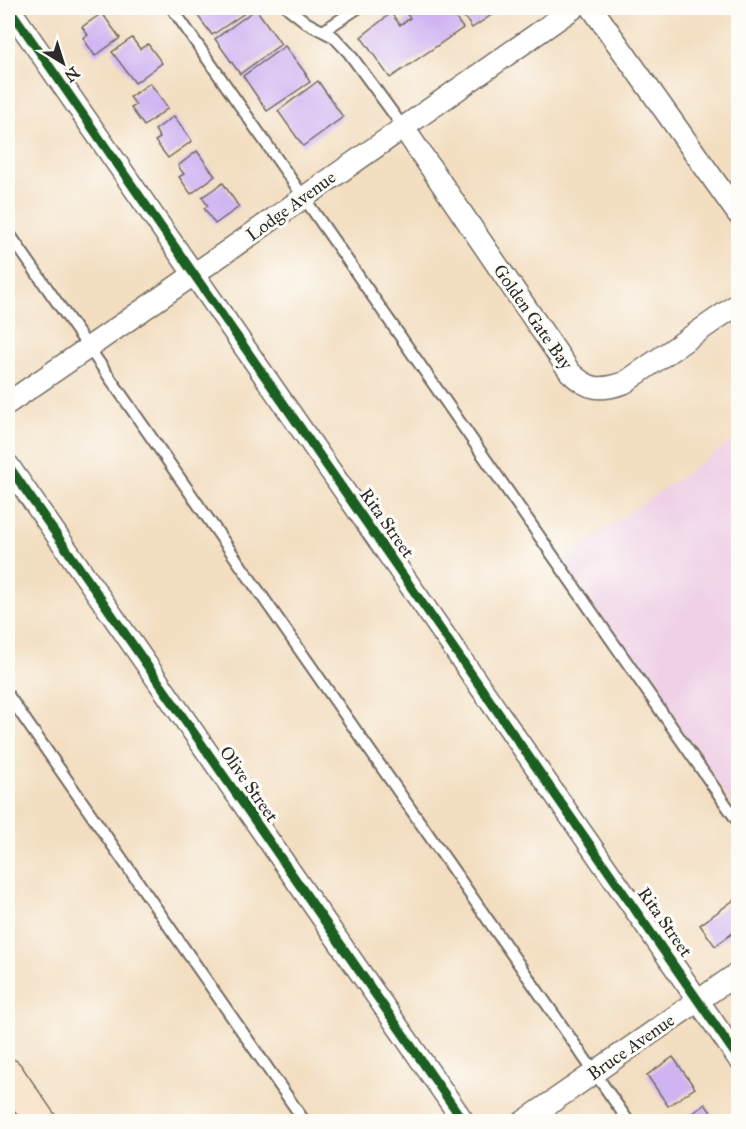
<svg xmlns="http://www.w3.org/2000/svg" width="746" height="1129" font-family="'IM FELL Great Primer',serif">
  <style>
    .built { fill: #efd0e6 }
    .building { fill: #d0b4f2 }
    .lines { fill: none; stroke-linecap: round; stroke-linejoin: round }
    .lane-casing { stroke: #716a60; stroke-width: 14 }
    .street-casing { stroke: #716a60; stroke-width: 24 }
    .secondary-casing { stroke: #716a60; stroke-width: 33 }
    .lane { stroke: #fff; stroke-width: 10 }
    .street { stroke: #fff; stroke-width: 21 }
    .secondary { stroke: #fce5cf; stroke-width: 30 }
    .cycleway-casing { stroke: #fdfcf7; stroke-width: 13 }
    .cycleway { stroke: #1b5e20; stroke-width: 9 }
    .labels { text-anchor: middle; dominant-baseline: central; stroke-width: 6; stroke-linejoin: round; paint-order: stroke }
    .street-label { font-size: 18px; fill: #2b2b2b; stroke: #fdfcf7 }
  </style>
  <rect width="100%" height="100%" fill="#fdfcf7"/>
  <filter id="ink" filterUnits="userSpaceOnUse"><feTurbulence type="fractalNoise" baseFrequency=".0167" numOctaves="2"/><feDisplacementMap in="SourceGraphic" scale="12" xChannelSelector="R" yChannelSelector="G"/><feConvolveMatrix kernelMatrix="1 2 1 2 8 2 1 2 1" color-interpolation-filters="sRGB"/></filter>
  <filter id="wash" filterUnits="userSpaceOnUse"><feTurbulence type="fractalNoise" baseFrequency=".008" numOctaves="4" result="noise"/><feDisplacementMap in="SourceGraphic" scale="24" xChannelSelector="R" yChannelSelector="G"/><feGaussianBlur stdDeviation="1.35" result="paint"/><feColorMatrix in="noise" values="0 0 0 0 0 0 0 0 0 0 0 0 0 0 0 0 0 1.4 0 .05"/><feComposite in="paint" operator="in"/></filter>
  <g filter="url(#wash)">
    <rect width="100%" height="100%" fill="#f3dec1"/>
    <path class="built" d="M738,437V812L562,560Z"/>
    <g id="blocks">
      <g class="building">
        <path d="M192,8H252L212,35Z"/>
        <path d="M402,8H448L463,28L390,78L361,37L391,13L400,25L403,23L410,18Z"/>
        <path d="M458,8H502L472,28Z"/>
        <path d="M256,9L281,44L240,74L215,39Z"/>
        <path d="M102,13L120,38L95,56L83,38L88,35L82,27Z"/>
        <path d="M132,38L140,49L148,44L162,63L135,83L112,52Z"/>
        <path d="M285,46L306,74H305L310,82L267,111L243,76Z"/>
        <path d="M318,81L343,117L303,146L278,111Z"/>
        <path d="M150,83L168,108L144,126L131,108L136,105L130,97Z"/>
        <path d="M174,116L192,141L168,158L155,141L160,138L155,130Z"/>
        <path d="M197,151L215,176L191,194L179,177L184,174L178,166Z"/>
        <path d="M223,183L239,207L215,224L204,208L208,206L202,197Z"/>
        <path d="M738,897V929L715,946L700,925Z"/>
        <path d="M673,1057L695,1088L668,1106L647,1075Z"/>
        <path d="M705,1104L718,1122H681Z"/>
      </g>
    </g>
  </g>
  <g filter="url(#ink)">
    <use href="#blocks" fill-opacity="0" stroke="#716a60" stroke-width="1.5"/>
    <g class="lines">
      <g class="lane-casing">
        <g id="lane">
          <path d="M172,8L738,822"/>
          <path d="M288,8L307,23L334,37L349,53L403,127"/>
          <path d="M323,31L358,8"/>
          <path d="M8,232L629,1122"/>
          <path d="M8,695L305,1122"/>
        </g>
      </g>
      <g class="street-casing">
        <g id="street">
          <path d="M9,8L738,1058"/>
          <path d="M592,8L738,214"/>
          <path d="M403,127L570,372C588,390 600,391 624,383L738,304"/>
          <path d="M8,403C198,273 385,140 574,8"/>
          <path d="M8,465L464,1122"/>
          <path d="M523,1122L738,973"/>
        </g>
      </g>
      <g class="secondary-casing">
        <path id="secondary" d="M8,1074L41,1122"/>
      </g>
      <use href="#lane" class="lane"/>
      <use href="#street" class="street"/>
      <use href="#secondary" class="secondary"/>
      <g class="cycleway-casing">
        <g id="cycleway">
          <path d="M9,8L738,1058"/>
          <path d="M8,465L464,1122"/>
        </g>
      </g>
      <use href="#cycleway" class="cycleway"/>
    </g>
  </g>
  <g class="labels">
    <g class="street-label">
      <text transform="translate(291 206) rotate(-36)">Lodge Avenue</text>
      <text transform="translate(533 317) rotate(55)">Golden Gate Bay</text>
      <text transform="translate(387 523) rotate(55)">Rita Street</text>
      <text transform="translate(249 784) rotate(55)">Olive Street</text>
      <text transform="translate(665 922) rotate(55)">Rita Street</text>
      <text transform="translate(631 1047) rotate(-35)">Bruce Avenue</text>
    </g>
  </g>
  <rect width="746" height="1129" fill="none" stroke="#fdfcf7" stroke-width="30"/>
  <g transform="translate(63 63) rotate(142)" stroke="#fdfcf7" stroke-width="4.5" paint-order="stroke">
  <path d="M0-4.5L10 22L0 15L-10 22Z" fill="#2b2b2b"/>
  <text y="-9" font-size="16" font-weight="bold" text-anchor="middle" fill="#2b2b2b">N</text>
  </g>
</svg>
